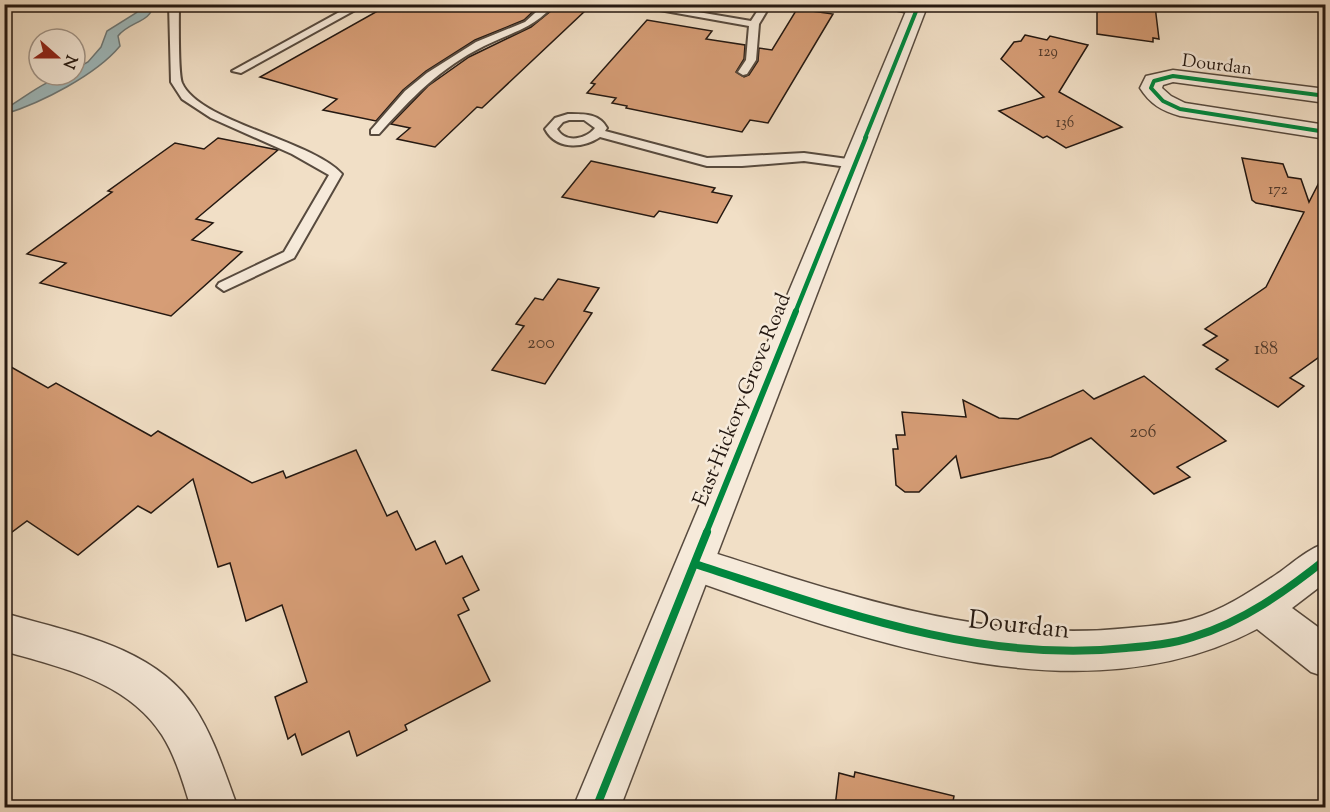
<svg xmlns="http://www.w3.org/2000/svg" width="1330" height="812" font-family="'Sorts Mill Goudy',serif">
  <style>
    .water { fill: #9ebabe; stroke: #6d7979; stroke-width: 1.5 }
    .building { fill: #d69d76; stroke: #241811; stroke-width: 1.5 }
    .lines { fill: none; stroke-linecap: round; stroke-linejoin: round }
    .service-casing { stroke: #574a3e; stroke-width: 4 }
    .minor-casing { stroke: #574a3e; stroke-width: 3 }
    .tertiary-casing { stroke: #574a3e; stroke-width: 3 }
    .service { fill: #f6eada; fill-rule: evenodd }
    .minor { fill: #f6eada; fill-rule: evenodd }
    .tertiary { fill: #f6eada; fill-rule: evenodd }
    .cycleway-far3-casing { stroke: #f6eada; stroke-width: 6 }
    .cycleway-far2-casing { stroke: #f6eada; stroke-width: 8 }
    .cycleway-far1-casing { stroke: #f6eada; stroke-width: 10 }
    .cycleway-casing { stroke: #f6eada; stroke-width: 11 }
    .cycleway-far3 { stroke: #00873e; stroke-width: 4 }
    .cycleway-far2 { stroke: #00873e; stroke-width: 4.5 }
    .cycleway-far1 { stroke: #00873e; stroke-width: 6 }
    .cycleway { stroke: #00873e; stroke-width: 8 }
    .labels { text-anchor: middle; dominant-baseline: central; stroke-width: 5; stroke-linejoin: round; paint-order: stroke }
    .far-number-label { font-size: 15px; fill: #50392a }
    .far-street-label { font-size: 18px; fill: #241811; stroke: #f6eada }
    .number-label { font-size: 18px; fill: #50392a }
    .street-label { font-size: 21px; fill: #241811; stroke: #f6eada }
    .near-street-label { font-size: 26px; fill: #241811; stroke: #f6eada }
  </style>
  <rect width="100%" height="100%" fill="#f1dfc6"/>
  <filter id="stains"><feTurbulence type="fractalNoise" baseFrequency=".00333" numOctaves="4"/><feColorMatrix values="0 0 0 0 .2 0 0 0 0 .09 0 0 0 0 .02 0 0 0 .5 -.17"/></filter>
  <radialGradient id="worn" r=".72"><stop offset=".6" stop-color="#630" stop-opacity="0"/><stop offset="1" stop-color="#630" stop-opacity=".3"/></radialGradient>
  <path class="water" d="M138,5H153C152,22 128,22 118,36L120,46C96,75 41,103 5,114V109C26,97 50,75 75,75V69L88,62L101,47L107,31L136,13L139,10Z"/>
  <g class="building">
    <path d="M390,4H541L524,20L475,40L426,71L403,90L376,121L323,110L337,99L260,77Z"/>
    <path d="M1097,4L1155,6L1159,39L1153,38V42L1097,34Z"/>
    <path d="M557,6L586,10L482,108L477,107L435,147L397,139L410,128L391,124L428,86L469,57L531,27Z"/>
    <path d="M797,9L833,14L768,123L750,120L742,132L626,108L627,106L612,103L616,98L587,93L595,84L591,83L647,20L712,31L706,39L745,45L744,59L736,72L744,77L749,75L758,61L759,48L772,50Z"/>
    <path d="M1025,35L1047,40L1050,36L1088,45L1059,92L1122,127L1066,148L1047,136L1043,138L999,111L1044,97L1001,59L1014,42L1021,41Z"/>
    <path d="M218,138L278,150L196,219L213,223L192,240L242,252L171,316L40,283L66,263L27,254L112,192L108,191L175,143L204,149Z"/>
    <path d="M1242,158L1283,164L1288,177L1301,179L1309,202L1326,169V352L1290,378L1304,386L1278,407L1216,369L1228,360L1203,345L1217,336L1205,329L1266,287L1304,212L1256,203L1252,200Z"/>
    <path d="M591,161L715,188L712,192L732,196L717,223L659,211L654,217L562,197Z"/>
    <path d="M558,279L599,288L584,311L592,313L545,384L492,370L524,326L516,324L535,298L543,300Z"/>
    <path d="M4,363L48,388L56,383L151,436L158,431L252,483L283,471L286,478L356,450L387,516L397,511L416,550L435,541L446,564L462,556L479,590L463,598L469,610L458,615L490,681L405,725L407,730L357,756L349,731L302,755L295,734L288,739L275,697L307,682L282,605L246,621L230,563L218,567L193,479L151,513L138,506L78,555L27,521L4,538Z"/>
    <path d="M1144,376L1226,441L1177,467L1190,477L1154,494L1091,438L1051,457L961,478L956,456L919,492H905L896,485L893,449H898L896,435H905L902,412L966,417L963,400L999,418L1018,419L1083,390L1094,399Z"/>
    <path d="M855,772L954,796L952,807H835L839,773L854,777Z"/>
  </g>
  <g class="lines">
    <g class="service-casing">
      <g id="service">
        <path d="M169,4H179C179,19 178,73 182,83C199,122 311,140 342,174L294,258L224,291L217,286L219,283L284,252L329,175L292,154L211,118L182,99L171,82Z"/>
        <path d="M354,4H366L241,73L232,71Z"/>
        <path d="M545,4H555C531,30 514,31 484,46C440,68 411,98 379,134H371V130L405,91L427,73L476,42L525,22Z"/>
        <path d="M626,4H651L751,21L762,4H771L759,24L756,60L747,74L743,75L738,72L746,60L749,26Z"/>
        <path d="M867,4H893L922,11L917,14Z"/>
        <path d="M568,114C583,114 599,113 607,128L605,131L707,158L804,153L855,160L861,164L855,168L804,161L742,166H707L600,137C582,149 556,150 545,129L555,118ZM569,120H584L595,128C586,139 566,144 557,129L563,122Z"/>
      </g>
    </g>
    <g class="minor-casing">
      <g id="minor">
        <path d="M1173,70L1326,89V103L1173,82L1163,85L1162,88L1171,96L1185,103L1326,125V139L1180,116C1162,111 1150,104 1140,88L1146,76Z"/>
        <path d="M1326,543V582L1292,608L1326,633V677L1311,672L1257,629C1080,723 856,638 681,576L676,564L681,552L695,547C836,591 979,644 1129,628C1150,626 1172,625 1192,619C1224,610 1253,590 1280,572C1295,561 1308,549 1326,543Z"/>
        <path d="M4,613C69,632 154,646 194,707C214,737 225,774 238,808H191C183,783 176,757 162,735C127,681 62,668 4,651Z"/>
      </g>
    </g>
    <g class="tertiary-casing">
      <path id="tertiary" d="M909,4H928L620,808H573Z"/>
    </g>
    <use href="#service" class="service"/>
    <use href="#minor" class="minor"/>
    <use href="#tertiary" class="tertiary"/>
    <g class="cycleway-far3-casing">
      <g id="cycleway-far3">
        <path d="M1326,96L1173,76L1154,81L1151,88L1163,101L1180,109L1326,132"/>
        <path d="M865,138L919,4"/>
      </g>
    </g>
    <g class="cycleway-far2-casing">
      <path id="cycleway-far2" d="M795,313L866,137"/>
    </g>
    <g class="cycleway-far1-casing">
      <path id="cycleway-far1" d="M706,533L796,311"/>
    </g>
    <g class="cycleway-casing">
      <g id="cycleway">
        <path d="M695,564C834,609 977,664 1126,648C1148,646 1172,644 1193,637C1243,622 1286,591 1326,559"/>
        <path d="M596,808L707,532"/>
      </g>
    </g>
    <use href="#cycleway-far3" class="cycleway-far3"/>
    <use href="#cycleway-far2" class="cycleway-far2"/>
    <use href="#cycleway-far1" class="cycleway-far1"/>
    <use href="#cycleway" class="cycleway"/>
  </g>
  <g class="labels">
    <g class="far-number-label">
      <text x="1048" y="52">129</text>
      <text x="1065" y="123">136</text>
      <text x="1278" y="190">172</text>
    </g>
    <g class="far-street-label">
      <text transform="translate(1217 66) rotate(7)">Dourdan</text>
    </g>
    <g class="number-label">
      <text x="541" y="344">200</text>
      <text x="1266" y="350">188</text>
      <text x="1143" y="433">206</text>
    </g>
    <g class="street-label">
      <text transform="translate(743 400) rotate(-68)">East Hickory Grove Road</text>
    </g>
    <g class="near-street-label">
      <text transform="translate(1019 626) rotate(6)">Dourdan</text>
    </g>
  </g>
  <rect width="1330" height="812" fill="none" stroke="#f1dfc6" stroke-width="24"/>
  <rect x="6" y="6" width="1318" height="800" fill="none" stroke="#241811" stroke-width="3"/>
  <rect x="12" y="12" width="1306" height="788" fill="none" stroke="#241811" stroke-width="1.5"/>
  <g transform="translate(57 57) rotate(111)"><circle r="28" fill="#f6eada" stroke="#a2968a" stroke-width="1.5"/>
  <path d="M0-4.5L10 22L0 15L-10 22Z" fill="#8f2418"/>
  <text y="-9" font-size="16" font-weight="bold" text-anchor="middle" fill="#241811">N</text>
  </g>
  <rect width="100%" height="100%" filter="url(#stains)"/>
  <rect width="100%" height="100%" fill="url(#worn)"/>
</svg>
